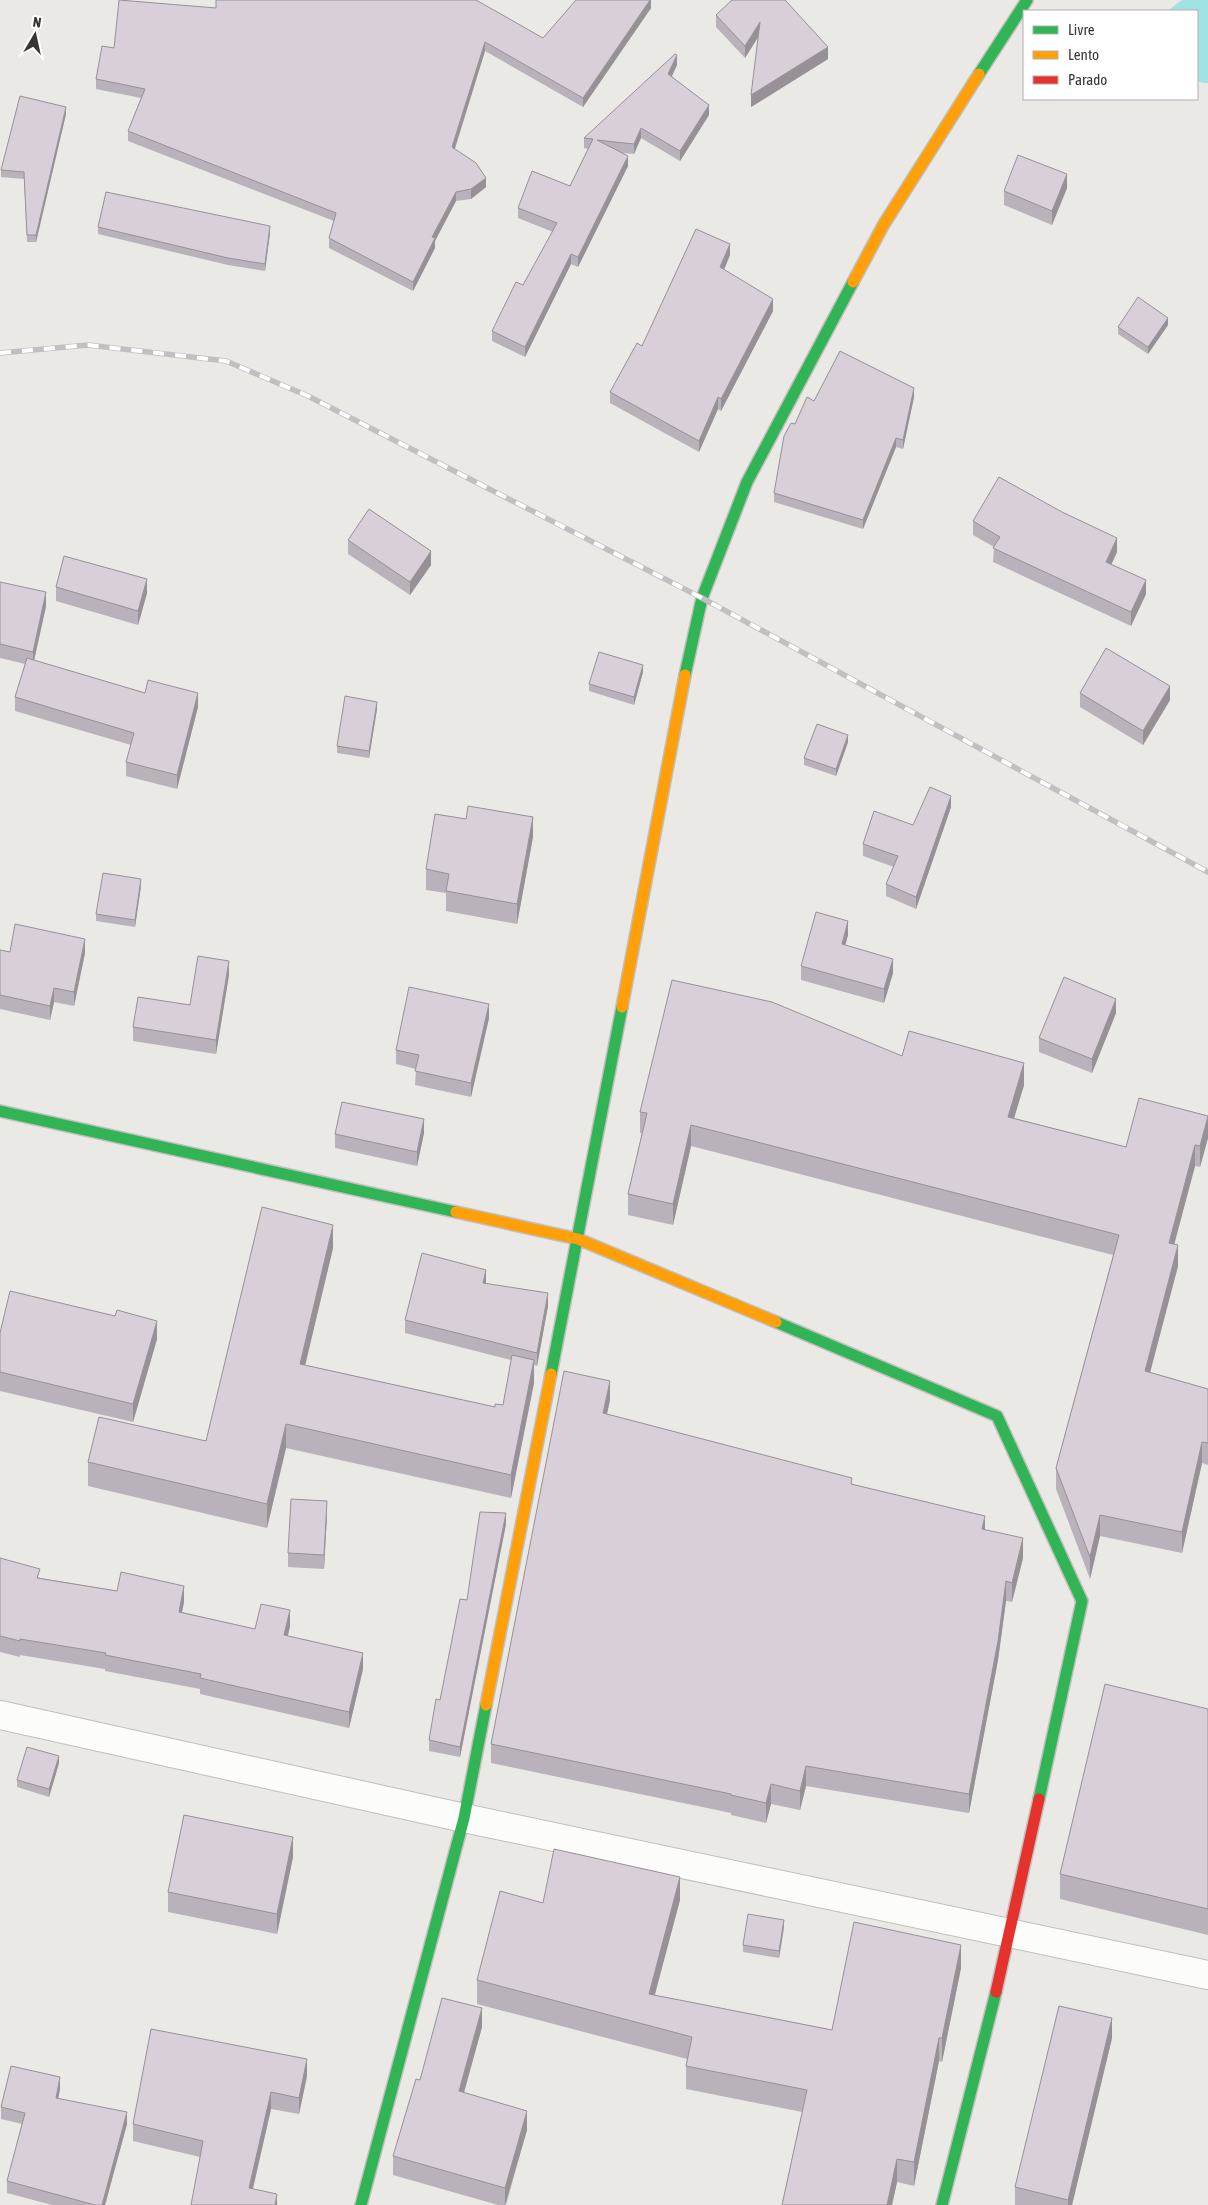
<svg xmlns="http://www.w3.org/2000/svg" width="1208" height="2205" font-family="'Asap Condensed',sans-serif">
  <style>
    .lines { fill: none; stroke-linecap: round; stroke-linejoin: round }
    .river { stroke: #9fe3e4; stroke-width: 70 }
    .street-casing { stroke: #c1bfbc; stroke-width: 30 }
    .fast-casing { stroke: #c1bfbc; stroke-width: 14 }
    .slow-casing { stroke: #c1bfbc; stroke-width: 14 }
    .jam-casing { stroke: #c1bfbc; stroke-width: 14 }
    .street { stroke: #fcfcfb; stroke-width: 28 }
    .fast { stroke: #30b455; stroke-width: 11 }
    .slow { stroke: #ff9f0a; stroke-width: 11 }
    .jam { stroke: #e5322d; stroke-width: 11 }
    .rail-casing { stroke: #c0c0c0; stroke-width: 5.5 }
    .rail { stroke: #fff; stroke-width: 4; stroke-dasharray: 11; stroke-linecap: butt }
    .wall { fill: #bab2ba }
    .shaded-wall { fill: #979197 }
    .building { fill: #d8cfd8; stroke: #979197 }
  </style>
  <rect width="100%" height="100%" fill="#ebe9e5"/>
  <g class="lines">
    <path class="river" d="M1197,32L1208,48"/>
    <g class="street-casing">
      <path id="street" d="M0,1715L464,1818L1208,1975"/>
    </g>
    <g class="fast-casing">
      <g id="fast">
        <path d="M979,74L1027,0"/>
        <path d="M685,675L702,598L747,482L853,282"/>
        <path d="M0,1111L456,1212"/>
        <path d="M776,1322L997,1416L1082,1601L1039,1799"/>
        <path d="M551,1374L622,1007"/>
        <path d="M361,2205L464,1818L486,1705"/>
        <path d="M942,2205L996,1992"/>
      </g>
    </g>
    <g class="slow-casing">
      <g id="slow">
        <path d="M853,282L884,224L979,74"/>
        <path d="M622,1007L685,675"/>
        <path d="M456,1212L578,1239L776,1322"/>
        <path d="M486,1705L551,1374"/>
      </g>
    </g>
    <g class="jam-casing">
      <path id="jam" d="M996,1992L1039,1799"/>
    </g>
    <use href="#street" class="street"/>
    <use href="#fast" class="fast"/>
    <use href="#slow" class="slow"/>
    <use href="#jam" class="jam"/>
    <g class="rail-casing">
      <path id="rail" d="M0,353L88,345L226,361L308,396L702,598L1208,872"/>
    </g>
    <use href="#rail" class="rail"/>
  </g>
  <g class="wall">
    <path d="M651,0V8L583,107L485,51L455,149L486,187L471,199L456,201L435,241V248L413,291L329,248V238L334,221L128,141V131L141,98L96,89V79L114,48L543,38Z"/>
    <path d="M716,15L828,59L751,107L758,37L745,58L716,27Z"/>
    <path d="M677,65L672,76L709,115L680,161L641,138L634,154L622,153L628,166L578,267L571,264L525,357L492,341V331L523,285L553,232L518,218V208L570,186L588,149L584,148V138Z"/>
    <path d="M66,114L36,242H27L24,179L1,177V170Z"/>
    <path d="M1067,188L1052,225L1004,205V191Z"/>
    <path d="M98,227L270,233L265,271L228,265L98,234Z"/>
    <path d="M730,255L724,270L773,311L721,411L718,409L699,452L610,403V392L642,346Z"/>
    <path d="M1168,325L1148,354L1118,334V327Z"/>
    <path d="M914,397L903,449L896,447L863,529L774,502V493L795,424L814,401Z"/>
    <path d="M973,521L1117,552L1111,565L1146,594L1131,626L993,562L994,547L973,535Z"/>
    <path d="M348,540L431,565L410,595L348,554Z"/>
    <path d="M0,582L46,606L34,661L145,693L198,707L177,789L126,776V762L131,745L15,711V697L25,664L0,658Z"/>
    <path d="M56,587L147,593L138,625L56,601Z"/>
    <path d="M643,672L634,705L589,691V684Z"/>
    <path d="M1080,693L1170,700L1143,745L1080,707Z"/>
    <path d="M377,709L369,758L337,753V746Z"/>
    <path d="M848,742L836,776L804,765V758Z"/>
    <path d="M951,807L916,909L886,896V884L894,867L863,856V844L913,825Z"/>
    <path d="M533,837L517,924L446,911V893L426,890V869Z"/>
    <path d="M141,886L135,927L96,921V914Z"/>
    <path d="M848,935L845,945L893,973L884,1003L801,980V966Z"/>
    <path d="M0,950L10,952L85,953L74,1006L54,1002L50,1020L0,1009Z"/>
    <path d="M229,975L216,1054L133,1041V1027L190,1005Z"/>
    <path d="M1116,1013L1092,1073L1039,1052V1038Z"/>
    <path d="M489,1018L471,1097L415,1085L416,1069L396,1064V1050Z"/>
    <path d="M902,1056L1024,1085L1014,1118L1126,1147L1208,1138L1200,1167L1195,1166L1174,1244L1178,1266L1150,1372L1208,1389V1465L1202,1463L1182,1553L1100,1536L1090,1579L1056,1489V1468L1113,1255L691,1146L673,1225L628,1215V1194L642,1133H640V1112Z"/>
    <path d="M424,1133L417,1166L335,1148V1134Z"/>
    <path d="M333,1248L305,1365L495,1407L503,1405L511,1360L405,1333V1320L486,1282V1283L548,1306L537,1366L534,1365V1383L511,1498L286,1448L267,1528L88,1486V1462L206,1441Z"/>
    <path d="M0,1333L157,1339L133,1422L0,1391Z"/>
    <path d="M610,1400L607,1414L852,1484L985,1530L1023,1558L1012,1602L1006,1601L998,1660L969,1813L806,1786L800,1810L771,1804L766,1823L731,1815V1813L491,1763V1744Z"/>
    <path d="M327,1515L324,1569L288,1567V1553Z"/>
    <path d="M506,1524L460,1757L429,1751V1740L467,1600Z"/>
    <path d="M0,1558L40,1578L184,1602L182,1612L255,1629L290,1626L288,1636L363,1669L349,1728L200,1694V1689L105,1671V1669L20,1655V1657L0,1652Z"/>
    <path d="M1208,1709V1935L1060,1899V1874Z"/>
    <path d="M59,1763L49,1797L17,1787V1780Z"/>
    <path d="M293,1857L277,1934L168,1912V1892Z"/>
    <path d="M680,1900L654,1995L832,2030L961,1968L942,2062L939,2061L914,2186L897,2182L892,2205H782L802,2112L686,2089V2066L687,2059L477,2004V1980L543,1903Z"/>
    <path d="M784,1927L779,1958L743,1952V1945Z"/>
    <path d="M482,2027L464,2093L527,2130L506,2205H498L393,2175V2156Z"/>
    <path d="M1112,2038L1072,2205H1015V2187Z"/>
    <path d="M307,2076L299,2114L271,2109L253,2189L277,2205L200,2157L133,2141V2124Z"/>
    <path d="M60,2089L58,2098L127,2124L105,2205H52L7,2193V2181L22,2124L1,2119V2107Z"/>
  </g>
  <g class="shaded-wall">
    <path d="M650,0H651V8L583,107V98Z"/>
    <path d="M760,22V34L745,58V46Z"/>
    <path d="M485,42V51L452,157V147Z"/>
    <path d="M828,47V59L751,107V95Z"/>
    <path d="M677,55V65L668,84V74Z"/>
    <path d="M709,105V115L680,161V151Z"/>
    <path d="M66,107V114L36,242V235Z"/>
    <path d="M641,128V138L634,154V144Z"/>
    <path d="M628,156V166L578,267V257Z"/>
    <path d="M1067,174V188L1052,225V211Z"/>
    <path d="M486,178V187L471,199V189Z"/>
    <path d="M456,192V201L435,241V248L413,291V282L432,237Z"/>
    <path d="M270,226V233L265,271V264Z"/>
    <path d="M730,244V255L720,279V267Z"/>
    <path d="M571,254V264L525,357V347Z"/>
    <path d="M773,299V311L721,411V399Z"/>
    <path d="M1168,318V325L1148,354V347Z"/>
    <path d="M914,388V397L903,449V440Z"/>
    <path d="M718,397V409L699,452V441Z"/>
    <path d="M896,438V447L863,529V520Z"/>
    <path d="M1117,538V552L1106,576V562Z"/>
    <path d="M431,551V565L410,595V582Z"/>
    <path d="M147,579V593L138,625V611Z"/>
    <path d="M1146,580V594L1131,626V612Z"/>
    <path d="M46,592V606L33,665V652Z"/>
    <path d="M643,665V672L634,705V697Z"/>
    <path d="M1170,686V700L1143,745V731Z"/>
    <path d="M198,693V707L177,789V775Z"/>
    <path d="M377,702V709L369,758V751Z"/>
    <path d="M848,735V742L836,776V769Z"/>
    <path d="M951,796V807L916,909V897Z"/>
    <path d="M533,817V837L517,924V904Z"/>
    <path d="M141,879V886L135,927V920Z"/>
    <path d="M848,921V935L842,958V944Z"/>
    <path d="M85,939V953L74,1006V992Z"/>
    <path d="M893,959V973L884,1003V989Z"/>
    <path d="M229,961V975L216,1054V1040Z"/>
    <path d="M54,988V1002L50,1020V1006Z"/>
    <path d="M1116,999V1013L1092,1073V1059Z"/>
    <path d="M489,1004V1018L471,1097V1083Z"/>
    <path d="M1024,1063V1085L1008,1138V1117Z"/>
    <path d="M1208,1116V1138L1200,1167V1146Z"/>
    <path d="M424,1119V1133L417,1166V1152Z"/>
    <path d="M691,1125V1146L673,1225V1204Z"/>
    <path d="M1195,1145V1166L1169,1264V1243Z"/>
    <path d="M333,1225V1248L300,1387V1364Z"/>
    <path d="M1178,1245V1266L1145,1392V1371Z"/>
    <path d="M486,1270V1282L483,1295V1283Z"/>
    <path d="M548,1293V1306L537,1366V1353Z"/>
    <path d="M157,1321V1339L133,1422V1404Z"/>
    <path d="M534,1360V1383L511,1498V1475Z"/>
    <path d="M610,1381V1400L603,1432V1413Z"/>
    <path d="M286,1424V1448L267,1528V1504Z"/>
    <path d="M1202,1442V1463L1182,1553V1532Z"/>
    <path d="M327,1501V1515L324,1569V1555Z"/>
    <path d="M506,1513V1524L460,1757V1747Z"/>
    <path d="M1100,1515V1536L1090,1579V1557Z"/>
    <path d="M985,1516V1535L982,1529Z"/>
    <path d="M1023,1538V1558L1012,1602V1583Z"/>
    <path d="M1006,1581V1601L998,1660L969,1813V1794Z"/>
    <path d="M184,1586V1602L179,1627V1612Z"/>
    <path d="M290,1610V1626L284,1651V1635Z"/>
    <path d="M363,1653V1669L349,1728V1712Z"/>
    <path d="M59,1756V1763L49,1797V1789Z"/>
    <path d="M806,1766V1786L800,1810V1791Z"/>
    <path d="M771,1784V1804L766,1823V1803Z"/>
    <path d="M293,1837V1857L277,1934V1914Z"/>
    <path d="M680,1877V1900L649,2017V1994Z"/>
    <path d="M784,1920V1927L779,1958V1951Z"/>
    <path d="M961,1945V1968L942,2062V2038Z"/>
    <path d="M482,2008V2027L459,2110V2091Z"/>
    <path d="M1112,2018V2038L1072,2205H1068V2200Z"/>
    <path d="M939,2038V2061L914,2186V2162Z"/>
    <path d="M307,2059V2076L299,2114V2098Z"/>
    <path d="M60,2077V2089L56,2110V2098Z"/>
    <path d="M271,2092V2109L249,2205V2188Z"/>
    <path d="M527,2111V2130L505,2205V2188Z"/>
    <path d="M127,2112V2124L105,2205H102Z"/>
    <path d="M897,2159V2182L892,2205H887Z"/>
    <path d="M277,2194V2205H275Z"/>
  </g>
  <g class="building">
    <path d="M119,0L216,8V0H476L543,38L576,0H650L583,98L485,42L452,147L476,163L486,178L471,189L456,192L432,237L435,238L413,282L329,238L336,213L128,131L145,89L96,79L102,46L114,48Z"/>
    <path d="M732,0H785L828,47L751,95L760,22L745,46L716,15Z"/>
    <path d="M675,54L677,55L668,74L709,105L680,151L641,128L634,144L597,140L628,156L578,257L571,254L525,347L492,331L516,282L523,285L557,223L518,208L532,171L570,186L593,139L584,138Z"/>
    <path d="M20,96L66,107L36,235H27L24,172L1,170Z"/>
    <path d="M1018,155L1067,174L1052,211L1004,191Z"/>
    <path d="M106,192L270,226L265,264L228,258L98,227Z"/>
    <path d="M696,229L730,244L720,267L773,299L721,399L718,397L699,441L610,392L637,343L642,346Z"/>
    <path d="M1138,297L1168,318L1148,347L1118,327Z"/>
    <path d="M840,351L914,388L903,440L896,438L863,520L774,493L784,436L791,423L795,424L807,397L814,401Z"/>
    <path d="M999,477L1062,512L1117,538L1106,562L1146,580L1131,612L993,548L1000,537L973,521Z"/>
    <path d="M369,509L431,551L410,582L348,540Z"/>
    <path d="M64,556L147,579L138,611L56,587Z"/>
    <path d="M0,582L46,592L33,652L0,644Z"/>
    <path d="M1106,648L1170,686L1143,731L1080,693Z"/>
    <path d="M599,652L643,665L634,697L589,684Z"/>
    <path d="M27,658L145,693L148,680L198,693L177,775L126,762L134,733L15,697Z"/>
    <path d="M345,696L377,702L369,751L337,746Z"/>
    <path d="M817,724L848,735L836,769L804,758Z"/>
    <path d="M930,787L951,796L916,897L886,884L898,856L863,844L874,811L913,825Z"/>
    <path d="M468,806L533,817L517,904L446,891L449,874L426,869L435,814L466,819Z"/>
    <path d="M103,873L141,879L135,920L96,914Z"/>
    <path d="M816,912L848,921L842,944L893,959L884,989L801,966Z"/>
    <path d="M15,924L85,939L74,992L54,988L50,1006L0,995V950L10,952Z"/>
    <path d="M198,956L229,961L216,1040L133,1027L138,997L190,1005Z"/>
    <path d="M1064,977L1116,999L1092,1059L1039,1038Z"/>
    <path d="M672,980L772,1002L902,1056L909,1031L1024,1063L1008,1117L1126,1147L1139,1098L1208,1116L1200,1146L1195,1145L1169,1243L1178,1245L1145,1371L1208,1389V1443L1202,1442L1182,1532L1100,1515L1090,1557L1056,1468L1119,1235L691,1125L673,1204L628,1194L647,1113L640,1112Z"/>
    <path d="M409,987L489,1004L471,1083L415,1071L419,1055L396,1050Z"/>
    <path d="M342,1102L424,1119L417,1152L335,1134Z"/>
    <path d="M262,1207L333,1225L300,1364L495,1407V1404L503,1405L512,1355L534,1360L511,1475L286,1424L267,1504L88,1462L99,1417L206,1441Z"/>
    <path d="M422,1253L486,1270L483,1283L548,1293L537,1353L405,1320Z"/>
    <path d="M10,1291L115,1316L117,1310L157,1321L133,1404L0,1372V1333Z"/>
    <path d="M564,1371L610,1381L603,1413L852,1478L851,1484L985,1516L982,1529L1023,1538L1012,1583L1006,1581L998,1641L969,1794L806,1766L800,1791L771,1784L766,1803L731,1795V1794L491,1744Z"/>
    <path d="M291,1499L327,1501L324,1555L288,1553Z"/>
    <path d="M480,1512L506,1513L460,1747L429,1740L436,1699L440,1700L460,1599L467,1600Z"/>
    <path d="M0,1558L40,1569L37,1578L117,1591L121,1572L184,1586L179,1612L255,1629L261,1604L290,1610L284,1635L363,1653L349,1712L200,1678L201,1674L105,1655L106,1653L20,1639V1641L0,1636Z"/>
    <path d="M1105,1684L1208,1709V1909L1060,1874Z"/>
    <path d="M27,1747L59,1756L49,1789L17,1780Z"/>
    <path d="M184,1815L293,1837L277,1914L168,1892Z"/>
    <path d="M554,1849L680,1877L649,1994L832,2030L854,1922L961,1945L942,2038H939L914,2162L897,2159L887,2205H782L807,2090L686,2066L692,2037L477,1980L500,1891L543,1903Z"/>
    <path d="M748,1914L784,1920L779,1951L743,1945Z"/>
    <path d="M442,1998L482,2008L459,2091L527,2111L505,2188L393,2156L416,2079L420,2080Z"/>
    <path d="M1059,2006L1112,2018L1068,2200L1015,2187Z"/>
    <path d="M151,2029L307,2059L299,2098L271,2092L249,2188L277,2194L275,2205H191L203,2141L133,2124Z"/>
    <path d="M11,2066L60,2077L56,2098L127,2112L102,2205H95L7,2181L25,2113L1,2107Z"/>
  </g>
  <rect x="1023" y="10" width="175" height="90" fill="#ffffff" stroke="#afafad"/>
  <rect x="1033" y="26" width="25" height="8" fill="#30b455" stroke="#afafad"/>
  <text x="1068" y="35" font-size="15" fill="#373633">Livre</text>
  <rect x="1033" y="51" width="25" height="8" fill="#ff9f0a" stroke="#afafad"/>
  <text x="1068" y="60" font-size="15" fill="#373633">Lento</text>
  <rect x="1033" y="76" width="25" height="8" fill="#e5322d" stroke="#afafad"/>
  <text x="1068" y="85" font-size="15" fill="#373633">Parado</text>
  <g transform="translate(35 35) rotate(9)" stroke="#ffffff" stroke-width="4" paint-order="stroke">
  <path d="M0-4L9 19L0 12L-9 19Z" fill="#373633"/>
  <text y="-8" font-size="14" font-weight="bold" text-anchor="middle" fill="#373633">N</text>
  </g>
</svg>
